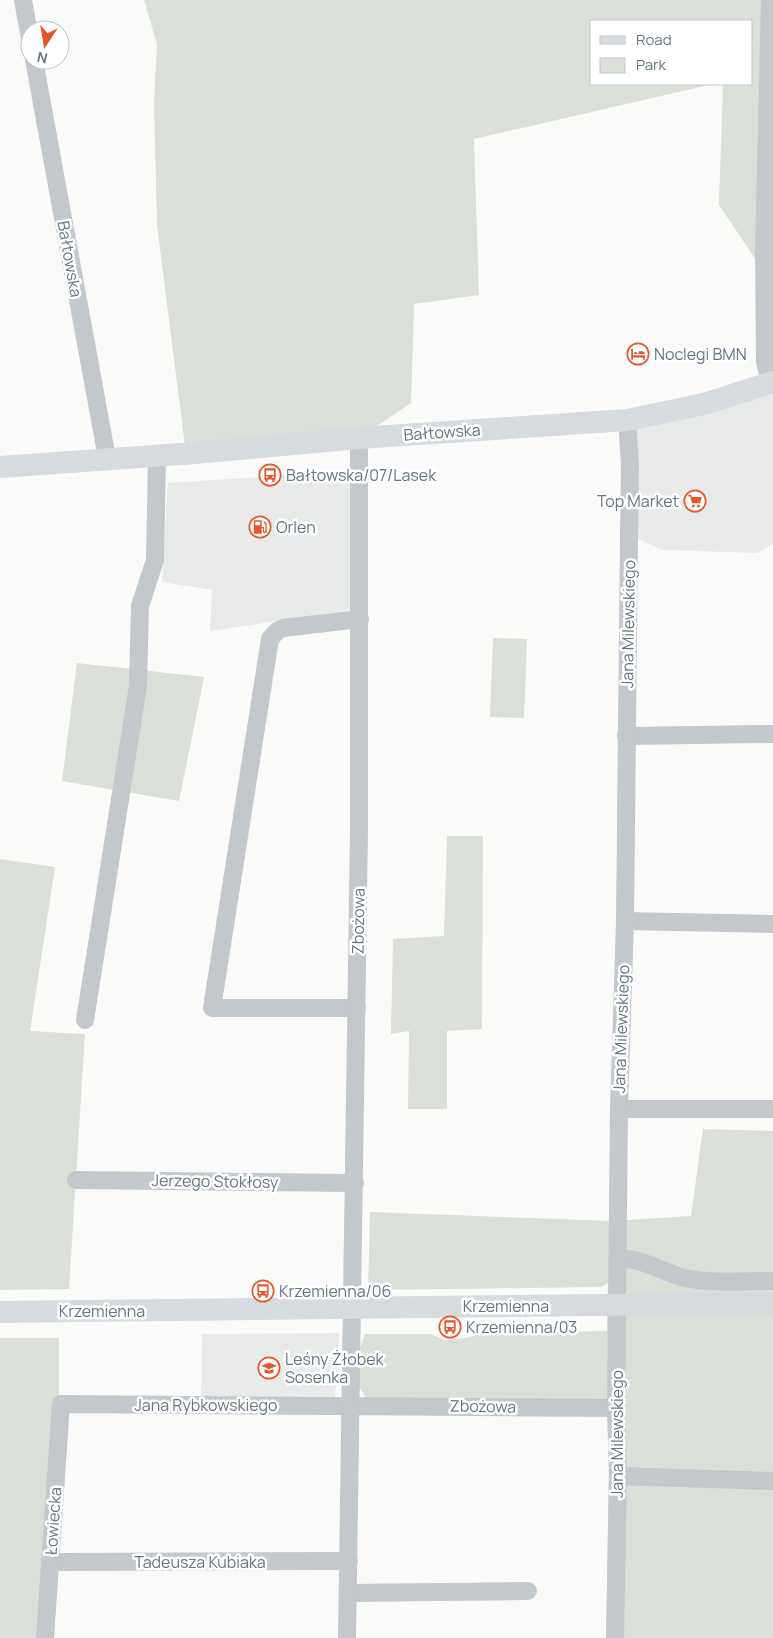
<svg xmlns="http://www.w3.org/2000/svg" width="773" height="1638" font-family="Manrope,sans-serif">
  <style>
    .built { fill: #e8e9e9 }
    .green { fill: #dadfd7 }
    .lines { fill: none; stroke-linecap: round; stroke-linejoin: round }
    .minor { stroke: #c3c8cc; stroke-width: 18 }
    .major { stroke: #d6dbdf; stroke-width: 22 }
    .labels { text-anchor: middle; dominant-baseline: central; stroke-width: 5; stroke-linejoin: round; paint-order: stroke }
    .street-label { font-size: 16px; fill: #657683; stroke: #fff }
    .poi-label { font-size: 16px; fill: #657683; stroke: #fff; text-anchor: start }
  </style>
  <rect width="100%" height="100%" fill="#fafaf8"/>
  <g class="built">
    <path d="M773,382V544L757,553L663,550L629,535L627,420Z"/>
    <path d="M351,471L352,610L210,631L212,590L162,582L168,483Z"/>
    <path d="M339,1333L335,1398L201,1400L202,1334Z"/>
  </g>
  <g class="green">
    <path d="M144,0H770L764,272L719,205L723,84H752V21H592V84H713L474,139L479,295L414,304L411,403L359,438L186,454L157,225L154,101L157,44Z"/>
    <path d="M493,638L527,639L524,718L490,717Z"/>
    <path d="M77,663L204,677L179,801L62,781Z"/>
    <path d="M447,836H483L482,1029L447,1031V1109H408L409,1031L391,1034L393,939L444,936Z"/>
    <path d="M0,859L55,867L30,1031L85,1034L69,1289L0,1290Z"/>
    <path d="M703,1129L773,1131V1638H606L610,1404L366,1398L356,1382L361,1344L365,1334H430L445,1340L460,1339L487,1333L607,1331L608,1283L601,1287L368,1290L370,1212L611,1221L691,1216Z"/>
    <path d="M0,1338H59V1399L38,1638H0Z"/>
  </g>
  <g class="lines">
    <g class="minor">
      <path d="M23,0L30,39"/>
      <path d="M770,0L764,252L765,361L770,383"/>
      <path d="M34,60L107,458"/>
      <path d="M626,736L773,734"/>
      <path d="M625,921L773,924"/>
      <path d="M357,1008H212L270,639L277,631L283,628L360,619"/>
      <path d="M85,1020L138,686L140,606L155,560L157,456"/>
      <path d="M619,1109H773"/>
      <path d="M76,1180L355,1183"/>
      <path d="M618,1259C641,1257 662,1272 684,1278C713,1284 744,1281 773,1281"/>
      <path d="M618,1476L773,1481"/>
      <path d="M51,1562L349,1561"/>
      <path d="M348,1593L528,1591"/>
      <path d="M45,1638L61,1404L616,1408"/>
      <path d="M347,1638L359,830V438"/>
      <path d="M615,1638L618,1476L616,1408L619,1109L625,921L629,535L630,465L627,420"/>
    </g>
    <g class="major">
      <path d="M0,467L195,453L359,438L627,420L704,404L773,382"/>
      <path d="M0,1312L773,1303"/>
    </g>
  </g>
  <defs>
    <g id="hotel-ring" transform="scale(1.125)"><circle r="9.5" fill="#fff" stroke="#e4572e" stroke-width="1.5"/><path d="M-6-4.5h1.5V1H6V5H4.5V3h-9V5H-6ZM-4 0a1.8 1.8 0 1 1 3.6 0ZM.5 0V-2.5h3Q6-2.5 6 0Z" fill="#e4572e"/></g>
    <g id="bus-ring" transform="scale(1.125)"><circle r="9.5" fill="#fff" stroke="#e4572e" stroke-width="1.5"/><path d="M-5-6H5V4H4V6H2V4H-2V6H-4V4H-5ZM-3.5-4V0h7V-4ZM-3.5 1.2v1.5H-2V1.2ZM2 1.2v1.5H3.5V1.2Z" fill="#e4572e"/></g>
    <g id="supermarket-ring" transform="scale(1.125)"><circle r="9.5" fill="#fff" stroke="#e4572e" stroke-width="1.5"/><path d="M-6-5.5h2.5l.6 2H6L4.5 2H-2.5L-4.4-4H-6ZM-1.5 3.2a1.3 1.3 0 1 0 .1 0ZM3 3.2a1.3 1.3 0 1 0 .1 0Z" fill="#e4572e"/></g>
    <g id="fuel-ring" transform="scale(1.125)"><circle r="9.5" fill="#fff" stroke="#e4572e" stroke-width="1.5"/><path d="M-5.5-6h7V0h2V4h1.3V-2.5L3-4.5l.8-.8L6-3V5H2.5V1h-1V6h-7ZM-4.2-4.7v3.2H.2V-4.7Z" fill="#e4572e"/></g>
    <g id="school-ring" transform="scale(1.125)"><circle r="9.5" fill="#fff" stroke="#e4572e" stroke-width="1.5"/><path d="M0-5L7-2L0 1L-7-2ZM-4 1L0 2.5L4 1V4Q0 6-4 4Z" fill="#e4572e"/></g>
  </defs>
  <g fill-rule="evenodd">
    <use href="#hotel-ring" x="638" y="354"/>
    <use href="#bus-ring" x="270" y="475"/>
    <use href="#supermarket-ring" x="695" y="501"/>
    <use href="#fuel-ring" x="260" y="527"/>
    <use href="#bus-ring" x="263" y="1291"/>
    <use href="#bus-ring" x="450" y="1327"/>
    <use href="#school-ring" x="269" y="1368"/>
  </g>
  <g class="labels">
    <g class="street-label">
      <text transform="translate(70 259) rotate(80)">Bałtowska</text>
      <text transform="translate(442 432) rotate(-4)">Bałtowska</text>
      <text transform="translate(628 624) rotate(-89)">Jana Milewskiego</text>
      <text transform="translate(358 921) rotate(-89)">Zbożowa</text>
      <text transform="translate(621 1029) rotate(-88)">Jana Milewskiego</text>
      <text transform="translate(215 1181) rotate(1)">Jerzego Stokłosy</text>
      <text x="506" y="1306">Krzemienna</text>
      <text x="102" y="1311">Krzemienna</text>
      <text x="206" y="1405">Jana Rybkowskiego</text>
      <text transform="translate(483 1406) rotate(1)">Zbożowa</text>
      <text transform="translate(617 1434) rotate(-90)">Jana Milewskiego</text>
      <text transform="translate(53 1521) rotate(-86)">Łowiecka</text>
      <text x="200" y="1562">Tadeusza Kubiaka</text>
    </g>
    <g class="poi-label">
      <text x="654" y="354">Noclegi BMN</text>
      <text x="286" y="475">Bałtowska/07/Lasek</text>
      <text x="679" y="501" text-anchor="end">Top Market</text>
      <text x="276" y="527">Orlen</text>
      <text x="279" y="1291">Krzemienna/06</text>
      <text x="466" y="1327">Krzemienna/03</text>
      <text x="285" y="1359">Leśny Żłobek<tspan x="285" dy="18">Sosenka</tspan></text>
    </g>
  </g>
  <rect x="590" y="20" width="162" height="65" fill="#ffffff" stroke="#c1c8cd"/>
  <rect x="600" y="36" width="25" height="8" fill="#d6dbdf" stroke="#c1c8cd"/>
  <text x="636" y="45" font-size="15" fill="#657683">Road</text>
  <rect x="600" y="58" width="25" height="15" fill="#dadfd7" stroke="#c1c8cd"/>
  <text x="636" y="70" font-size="15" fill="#657683">Park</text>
  <g transform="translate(45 45) rotate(192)"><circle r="24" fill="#ffffff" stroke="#c1c8cd"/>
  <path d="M0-4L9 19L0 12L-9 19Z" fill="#e4572e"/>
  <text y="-8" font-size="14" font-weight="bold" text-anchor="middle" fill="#657683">N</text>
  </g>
</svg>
